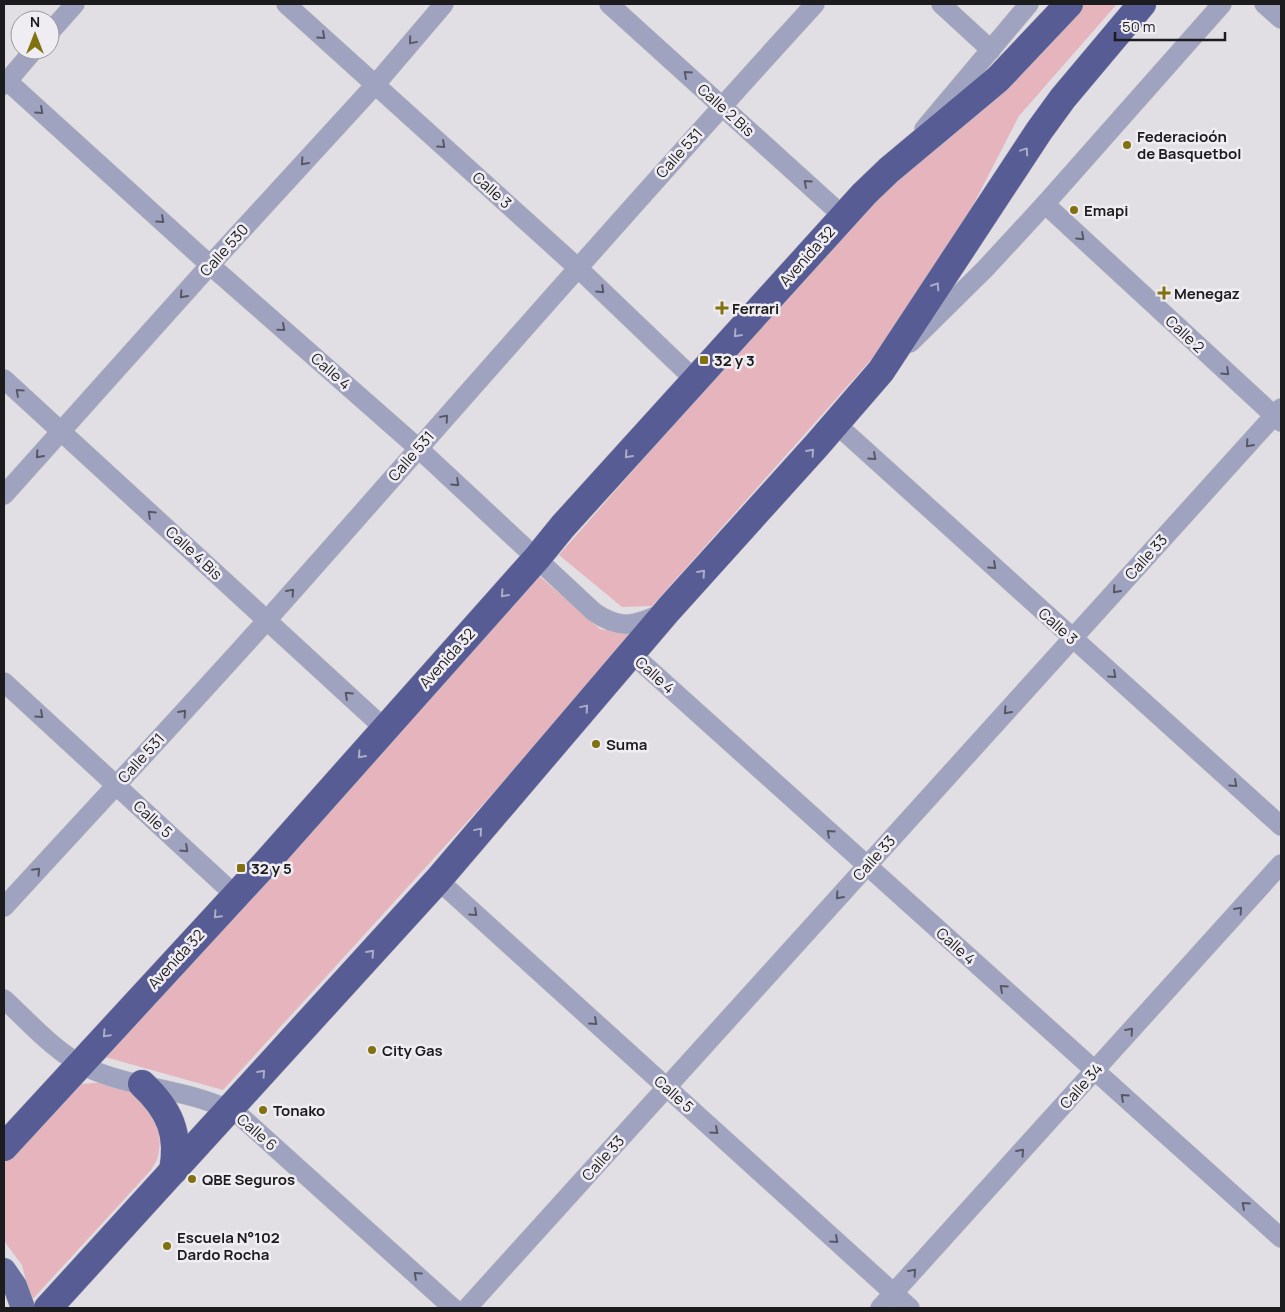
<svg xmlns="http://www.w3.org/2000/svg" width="1285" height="1312" font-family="Manrope,sans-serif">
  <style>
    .green { fill: #e6b4bc }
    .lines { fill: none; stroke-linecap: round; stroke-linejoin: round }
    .minor-casing { stroke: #bebcc0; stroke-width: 20 }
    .major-casing { stroke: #bebcc0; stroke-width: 25 }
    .highway-casing { stroke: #bebcc0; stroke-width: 29 }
    .minor { stroke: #9fa3bf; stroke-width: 19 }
    .major { stroke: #6a6fa1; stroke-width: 24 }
    .highway { stroke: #575c95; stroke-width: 28 }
    .oneway { stroke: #575866 }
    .oneway2 { stroke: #abacc8 }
    .poi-dot { fill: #817111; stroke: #efedf2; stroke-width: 2 }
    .labels { text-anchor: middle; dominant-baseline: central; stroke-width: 5; stroke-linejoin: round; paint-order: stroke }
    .street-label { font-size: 15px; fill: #1c1b1d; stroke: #efedf2 }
    .poi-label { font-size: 15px; font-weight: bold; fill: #1c1b1d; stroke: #efedf2; text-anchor: start }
  </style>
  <rect width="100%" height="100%" fill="#e2dfe4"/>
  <g class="green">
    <path d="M1080,4H1117L1019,116L924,300L652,606L622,607L559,555L877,192Z"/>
    <path d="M537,574L600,629L637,635L223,1090L105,1057Z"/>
    <path d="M107,1082C119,1086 130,1088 139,1096C156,1109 163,1136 158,1156C157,1161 153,1166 151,1170L31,1301L22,1265L4,1241V1163L66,1094L81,1084Z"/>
  </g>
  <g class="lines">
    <g class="minor-casing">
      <g id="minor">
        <path d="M286,4L578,268L696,381"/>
        <path d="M609,4L843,216"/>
        <path d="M941,4L991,50"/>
        <path d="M1264,4L1281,19"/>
        <path d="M50,32L75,4"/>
        <path d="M4,78L210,265L418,448L594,612C620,630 635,626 662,613"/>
        <path d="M4,85L34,50"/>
        <path d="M924,129L1029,4"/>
        <path d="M1045,204L1281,422"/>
        <path d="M910,343L985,269L1045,204L1222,4"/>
        <path d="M4,379L384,728"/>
        <path d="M836,424L1281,826"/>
        <path d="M4,495L210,265L375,85L444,4"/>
        <path d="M631,653L1281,1238"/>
        <path d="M4,682L235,895"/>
        <path d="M438,880L910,1308"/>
        <path d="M4,907C92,811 181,716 268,619C450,414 630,206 815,4"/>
        <path d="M4,999C28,1021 56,1053 86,1067C134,1090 192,1088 239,1115L453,1308"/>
        <path d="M467,1308L1281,408"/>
        <path d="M880,1308L1281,864"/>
      </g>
    </g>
    <g class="major-casing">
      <path id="major" d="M4,1270L15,1286L23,1308"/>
    </g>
    <g class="highway-casing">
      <g id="highway">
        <path d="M142,1084C170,1110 180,1134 173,1171"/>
        <path d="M4,1147L264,865L537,558L563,526L864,194L889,170L998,79L1069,4"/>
        <path d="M48,1308L438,880L669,609L817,445L881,371L1039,131L1063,98L1142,4"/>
      </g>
    </g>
    <use href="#minor" class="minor"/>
    <use href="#major" class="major"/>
    <use href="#highway" class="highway"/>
  </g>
  <defs><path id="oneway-chevron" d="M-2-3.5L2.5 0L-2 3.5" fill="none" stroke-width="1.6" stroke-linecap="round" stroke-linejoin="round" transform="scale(1.25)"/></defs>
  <g class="oneway">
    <use href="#oneway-chevron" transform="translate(322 36) rotate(42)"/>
    <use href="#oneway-chevron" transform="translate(412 41) rotate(130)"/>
    <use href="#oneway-chevron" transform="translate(687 74) rotate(-138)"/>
    <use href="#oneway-chevron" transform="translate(40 111) rotate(42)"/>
    <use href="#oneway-chevron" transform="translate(442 145) rotate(42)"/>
    <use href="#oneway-chevron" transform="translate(304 162) rotate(132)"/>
    <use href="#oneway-chevron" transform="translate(807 183) rotate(-138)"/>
    <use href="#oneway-chevron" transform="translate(161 220) rotate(42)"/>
    <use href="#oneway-chevron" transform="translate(1081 237) rotate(43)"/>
    <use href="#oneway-chevron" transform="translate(601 290) rotate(44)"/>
    <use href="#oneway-chevron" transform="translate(183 295) rotate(132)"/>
    <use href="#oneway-chevron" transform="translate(282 328) rotate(41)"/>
    <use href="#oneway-chevron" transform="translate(1226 372) rotate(43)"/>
    <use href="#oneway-chevron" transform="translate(19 392) rotate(-138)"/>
    <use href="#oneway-chevron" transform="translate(445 418) rotate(-49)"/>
    <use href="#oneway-chevron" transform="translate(1249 444) rotate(132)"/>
    <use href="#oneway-chevron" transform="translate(39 455) rotate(132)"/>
    <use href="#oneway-chevron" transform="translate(873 457) rotate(42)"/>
    <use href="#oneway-chevron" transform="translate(456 483) rotate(43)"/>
    <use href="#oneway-chevron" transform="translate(151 514) rotate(-137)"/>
    <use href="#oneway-chevron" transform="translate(993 566) rotate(42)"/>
    <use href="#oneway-chevron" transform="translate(1116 590) rotate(132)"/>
    <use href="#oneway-chevron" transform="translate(291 592) rotate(-49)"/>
    <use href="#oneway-chevron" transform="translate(1113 675) rotate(42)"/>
    <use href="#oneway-chevron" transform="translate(348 695) rotate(-137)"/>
    <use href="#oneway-chevron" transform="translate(1007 711) rotate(132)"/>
    <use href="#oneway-chevron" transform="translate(183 713) rotate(-48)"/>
    <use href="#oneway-chevron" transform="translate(40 715) rotate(42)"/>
    <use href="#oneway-chevron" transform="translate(1234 784) rotate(42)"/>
    <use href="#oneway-chevron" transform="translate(830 833) rotate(-138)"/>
    <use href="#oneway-chevron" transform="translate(185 849) rotate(43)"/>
    <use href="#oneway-chevron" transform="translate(37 871) rotate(-47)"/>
    <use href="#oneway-chevron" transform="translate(839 896) rotate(132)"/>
    <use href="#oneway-chevron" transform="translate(1239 910) rotate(-48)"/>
    <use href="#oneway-chevron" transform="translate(474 913) rotate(42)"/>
    <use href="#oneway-chevron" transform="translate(1003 988) rotate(-138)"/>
    <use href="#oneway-chevron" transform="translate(594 1022) rotate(42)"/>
    <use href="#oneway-chevron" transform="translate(1130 1031) rotate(-48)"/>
    <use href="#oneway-chevron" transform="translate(1124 1097) rotate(-138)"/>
    <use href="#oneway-chevron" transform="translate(715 1131) rotate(42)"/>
    <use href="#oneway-chevron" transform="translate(1021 1152) rotate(-48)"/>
    <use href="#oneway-chevron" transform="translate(1245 1205) rotate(-138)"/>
    <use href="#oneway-chevron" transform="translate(835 1240) rotate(42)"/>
    <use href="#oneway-chevron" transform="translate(913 1272) rotate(-48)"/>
    <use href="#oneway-chevron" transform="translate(417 1275) rotate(-138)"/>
  </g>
  <g class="oneway2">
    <use href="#oneway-chevron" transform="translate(1025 151) rotate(-56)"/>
    <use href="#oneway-chevron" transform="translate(936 286) rotate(-57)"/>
    <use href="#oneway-chevron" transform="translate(737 334) rotate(132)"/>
    <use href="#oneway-chevron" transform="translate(811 452) rotate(-48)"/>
    <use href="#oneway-chevron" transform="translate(628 455) rotate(132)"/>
    <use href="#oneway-chevron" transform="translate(702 573) rotate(-48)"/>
    <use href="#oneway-chevron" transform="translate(504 594) rotate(132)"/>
    <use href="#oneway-chevron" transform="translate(585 708) rotate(-50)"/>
    <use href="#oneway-chevron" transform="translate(361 755) rotate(132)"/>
    <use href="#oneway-chevron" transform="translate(479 831) rotate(-50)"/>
    <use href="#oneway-chevron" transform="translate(217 915) rotate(133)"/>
    <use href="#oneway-chevron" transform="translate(371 953) rotate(-48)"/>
    <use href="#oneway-chevron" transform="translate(106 1034) rotate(133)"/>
    <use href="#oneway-chevron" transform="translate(262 1073) rotate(-48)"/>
  </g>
  <g class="poi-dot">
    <circle cx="1127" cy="145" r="5"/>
    <circle cx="1074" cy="210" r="5"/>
    <path d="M1161.5 285.5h5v5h5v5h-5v5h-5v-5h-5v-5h5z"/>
    <path d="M719.5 300.5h5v5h5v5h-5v5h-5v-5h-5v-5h5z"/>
    <rect x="699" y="355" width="10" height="10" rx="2.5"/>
    <circle cx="596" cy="744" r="5"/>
    <rect x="236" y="863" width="10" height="10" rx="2.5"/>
    <circle cx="372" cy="1050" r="5"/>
    <circle cx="263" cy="1110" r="5"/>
    <circle cx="192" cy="1179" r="5"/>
    <circle cx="167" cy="1246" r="5"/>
  </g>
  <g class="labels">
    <g class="street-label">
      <text transform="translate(726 110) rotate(42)">Calle 2 Bis</text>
      <text transform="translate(679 153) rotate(-48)">Calle 531</text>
      <text transform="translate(492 190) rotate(42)">Calle 3</text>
      <text transform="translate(224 250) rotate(-48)">Calle 530</text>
      <text transform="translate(807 256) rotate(-48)">Avenida 32</text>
      <text transform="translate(1185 334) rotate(43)">Calle 2</text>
      <text transform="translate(331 371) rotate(41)">Calle 4</text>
      <text transform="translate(411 456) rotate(-49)">Calle 531</text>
      <text transform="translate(194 553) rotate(43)">Calle 4 Bis</text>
      <text transform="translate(1146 557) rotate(-48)">Calle 33</text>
      <text transform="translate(1058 626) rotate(42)">Calle 3</text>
      <text transform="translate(447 658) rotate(-48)">Avenida 32</text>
      <text transform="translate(655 675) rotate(42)">Calle 4</text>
      <text transform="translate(141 758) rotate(-48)">Calle 531</text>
      <text transform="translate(153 819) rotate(43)">Calle 5</text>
      <text transform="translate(874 858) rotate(-48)">Calle 33</text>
      <text transform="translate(956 946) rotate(42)">Calle 4</text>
      <text transform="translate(176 959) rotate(-47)">Avenida 32</text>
      <text transform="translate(1081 1086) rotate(-48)">Calle 34</text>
      <text transform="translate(674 1094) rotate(42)">Calle 5</text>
      <text transform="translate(257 1132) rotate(41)">Calle 6</text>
      <text transform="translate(603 1158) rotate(-48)">Calle 33</text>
    </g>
    <g class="poi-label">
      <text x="1137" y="136">Federacioón<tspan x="1137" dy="17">de Basquetbol</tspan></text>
      <text x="1084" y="210">Emapi</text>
      <text x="1174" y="293">Menegaz</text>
      <text x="732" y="308">Ferrari</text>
      <text x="714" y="360">32 y 3</text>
      <text x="606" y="744">Suma</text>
      <text x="251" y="868">32 y 5</text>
      <text x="382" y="1050">City Gas</text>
      <text x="273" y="1110">Tonako</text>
      <text x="202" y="1179">QBE Seguros</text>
      <text x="177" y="1237">Escuela N°102<tspan x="177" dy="17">Dardo Rocha</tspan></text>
    </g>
  </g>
  <rect width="1285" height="1312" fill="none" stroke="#1c1b1d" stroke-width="10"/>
  <g transform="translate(35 35)"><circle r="24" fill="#efedf2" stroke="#9b999d"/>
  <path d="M0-4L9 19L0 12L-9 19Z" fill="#817111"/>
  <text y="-8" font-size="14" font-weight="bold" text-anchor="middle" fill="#1c1b1d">N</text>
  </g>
  <path d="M1115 32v8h110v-8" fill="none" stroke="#1c1b1d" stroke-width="2.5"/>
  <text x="1122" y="32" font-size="15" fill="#1c1b1d" stroke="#efedf2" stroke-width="4" paint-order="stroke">50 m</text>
</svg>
